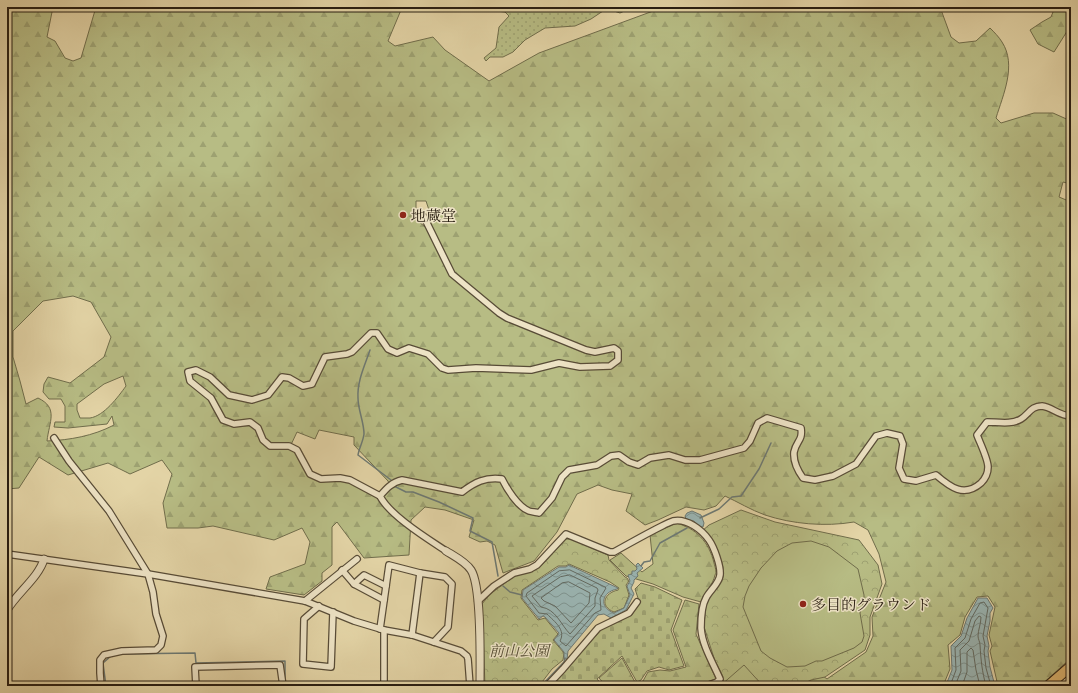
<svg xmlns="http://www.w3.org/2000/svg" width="1078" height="693" font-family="'EB Garamond','Noto Serif JP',serif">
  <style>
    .grass { fill: url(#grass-dots); stroke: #706d4b }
    .forest { fill: url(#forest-firs); stroke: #706d4b; fill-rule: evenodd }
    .cemetery { fill: url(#cemetery-stones); stroke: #706d4b }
    .park { fill: url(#park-crowns); stroke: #706d4b }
    .pitch { fill: #b7bc84; stroke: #706d4b }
    .water { fill: url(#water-waves); stroke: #6d7973 }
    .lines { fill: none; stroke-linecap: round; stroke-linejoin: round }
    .shore { stroke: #626a62; stroke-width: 1 }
    .stream { stroke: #6d7973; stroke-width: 1.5 }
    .minor-casing { stroke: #584c37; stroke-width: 8 }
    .tertiary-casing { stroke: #584c37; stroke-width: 9 }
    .primary-casing { stroke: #291e12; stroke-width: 11 }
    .minor { stroke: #ede3c5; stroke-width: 5.5 }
    .tertiary { stroke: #ede3c5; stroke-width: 7 }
    .primary { stroke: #e2ba73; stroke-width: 9 }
    .poi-dot { fill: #8f2418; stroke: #ede3c5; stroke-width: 1.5 }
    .labels { text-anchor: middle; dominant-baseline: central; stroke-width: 3; stroke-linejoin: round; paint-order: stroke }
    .poi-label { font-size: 15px; fill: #291e12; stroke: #ede3c5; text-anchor: start }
    .park-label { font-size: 15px; font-style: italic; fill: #544d34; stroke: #ede3c5 }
  </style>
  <defs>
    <pattern id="grass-dots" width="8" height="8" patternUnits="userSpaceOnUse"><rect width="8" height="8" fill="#b7bc84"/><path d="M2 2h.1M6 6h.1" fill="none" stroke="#9da171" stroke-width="1.8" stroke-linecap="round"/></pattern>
    <pattern id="forest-firs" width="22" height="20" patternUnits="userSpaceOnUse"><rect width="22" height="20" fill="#b7bc84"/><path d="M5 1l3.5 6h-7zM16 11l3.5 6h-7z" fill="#9da171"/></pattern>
    <pattern id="cemetery-stones" width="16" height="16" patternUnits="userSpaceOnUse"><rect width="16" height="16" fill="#b7bc84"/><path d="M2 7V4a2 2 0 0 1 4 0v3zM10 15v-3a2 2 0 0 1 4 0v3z" fill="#9da171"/></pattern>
    <pattern id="park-crowns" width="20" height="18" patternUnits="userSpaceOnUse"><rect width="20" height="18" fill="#b7bc84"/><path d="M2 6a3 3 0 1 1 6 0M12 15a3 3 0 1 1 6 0" fill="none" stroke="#9da171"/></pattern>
    <pattern id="water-waves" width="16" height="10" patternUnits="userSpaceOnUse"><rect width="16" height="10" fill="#9ab5b3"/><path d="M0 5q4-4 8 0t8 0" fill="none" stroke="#7e9390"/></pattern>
  </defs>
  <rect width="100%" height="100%" fill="#e3d4a6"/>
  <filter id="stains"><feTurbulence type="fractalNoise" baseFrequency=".005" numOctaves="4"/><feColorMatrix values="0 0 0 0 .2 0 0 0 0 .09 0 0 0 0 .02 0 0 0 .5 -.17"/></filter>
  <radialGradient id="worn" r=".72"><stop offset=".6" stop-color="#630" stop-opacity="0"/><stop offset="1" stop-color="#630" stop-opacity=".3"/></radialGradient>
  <path class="grass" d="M463,7H633L620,13L611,10L603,11L591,19L575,26L545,28L525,40L513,52L503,57H490L486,61L484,58L496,48L499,27L509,16L505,12Z"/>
  <g class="forest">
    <path d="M7,7H53L47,37L55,41L65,58L73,61L81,58L96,7H389L401,10L388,41L395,46L433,37L445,50L489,81L539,53L664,7H940L951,37L959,43L976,41L990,28C994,32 999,37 1002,42C1017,65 1003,95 996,118L1001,123L1034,113H1053L1071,121V184L1063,182L1059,197L1071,202V658L1040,686H998L990,651L992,646L989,635L995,607L988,596L977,597L965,617L960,635L948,645L950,669L943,686H786L814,669L827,679L866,652L873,636L872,617L886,582L879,554L868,530L854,522C825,527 792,524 765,515C751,510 738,502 725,496L716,506L704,510L686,507L658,520L645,525L626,511L632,494L612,490L598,485L577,494L557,532L534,561L503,573L495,545L487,541L480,542L469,537L474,520L445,510L425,507L411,520L409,555L364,558L337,522L332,527V565L322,573V581L304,595L266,589L270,577L305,564L310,542L302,528L274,540L213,526L198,528H167L163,503L172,474L162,460L130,474L108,463L68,475L39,457L19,488L7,489ZM416,201H426L430,213V223L425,227L416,219ZM73,296L91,302L111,337L104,357L70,383L48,377L44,384L43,392L49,399H61L65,406V422H55L54,427L68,428L107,424L112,416L114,425C93,436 70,440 47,441C49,422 59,408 38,398L26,404L20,381L13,357V331L43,301ZM123,376L126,386C118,397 104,416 90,418C87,418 83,418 80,418L77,410V404L104,384ZM319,430L354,437V445L388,481L391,487L380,499L350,483L341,480L321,482L308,474L295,452L289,449L297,432L315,439Z"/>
    <path d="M1055,7H1071V25L1054,52L1038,44L1030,30L1042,22L1051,17Z"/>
    <path d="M676,523C696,528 709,542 714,563C715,567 717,572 715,575C713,584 705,594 701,602L683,597L653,584L626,576L610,560L621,553L642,572L653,564L650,535Z"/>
    <path d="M685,600L699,604L696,634L716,679L695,686H606L599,678L622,658L636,684L643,681L648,672L660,670L670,671L686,667L673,630Z"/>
  </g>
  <path class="cemetery" d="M641,583L655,587L682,600L671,630L684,666L669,670L659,667L647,671L641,680L637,682L622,656L597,679L603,686H551L602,629L632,615L639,601L635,589Z"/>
  <g class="park">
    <path d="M741,510L775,522L859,540L878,565L882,584L870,617V635L865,650L825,677L811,680L799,686H713L721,682L723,677L715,661L704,627L706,602L709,596L721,582L723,577V567L712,539L702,531L709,525Z"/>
    <path d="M566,539H571L608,555L609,560L625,577L627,578L629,581L626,585L629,595L624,608L614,612C599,606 604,593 618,590L619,588L610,582L569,564L566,566H558L522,590L521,598L538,620L545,618L558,634L553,640L564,653L563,660L552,669L539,686H485L482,604L490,594L515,576L534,570L541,566Z"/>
  </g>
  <g class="pitch">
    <path d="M811,541L829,547L858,569L864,595V601L860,613L864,636L862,642L854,648L822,661H816L805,666L787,667L770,658L761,651L743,607L745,596L749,586L761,568L777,551L792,543Z"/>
    <path d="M744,665L763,686H720Z"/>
  </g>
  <g class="water">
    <path d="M692,511L701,515L704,523L703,527H699L694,521L686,519L685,516L687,513Z"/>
    <path d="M638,563L643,568L637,573L638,576L634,580V582L631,588L634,594L626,610L611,618L604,614L598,615L568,651L567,659H564V652L554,640L558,635L559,633L545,617L543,616L539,619L522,598L523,590L559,567H566L569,565L618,588L617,589C602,592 598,607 614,613L624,608L630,595L627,586L630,581L628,575L632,574V571H635L637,569L636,565Z"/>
    <path d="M978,598H987L993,608L990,613V621L987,636L989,646L988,651L990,667L995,686H955L946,685L952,670L951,646L961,636L967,618Z"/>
  </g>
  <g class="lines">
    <g class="shore">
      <path d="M570,570L605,587L606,588L600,598L601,610L595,613L566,646L560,641C566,630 555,622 547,614L539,613L526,596L527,593L559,571Z"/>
      <path d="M570,575L597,588L598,590L595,598V606L570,634C561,625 556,609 541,607L532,596L560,577Z"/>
      <path d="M569,582L590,593L589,603L571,623L555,606L544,601L541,598L562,583Z"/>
      <path d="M950,686L956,670L955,648L965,638L971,619L980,603L984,602L988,608L983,636L985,645L984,651L986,668L991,686"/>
      <path d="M955,686L961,671L960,650L969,641L975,621L979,616L981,617C981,624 978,630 978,636C978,639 980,642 980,645C981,661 982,671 986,686"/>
      <path d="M962,686L967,672V652L971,648L973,650L976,670L980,686"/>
    </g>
    <g class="stream">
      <path d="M370,350C365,365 357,381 358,398C358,410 364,422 364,434C363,442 359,448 358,455L391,480"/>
      <path d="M394,486L406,492H413L439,502L473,518L470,531L492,542L498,576"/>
      <path d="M700,518L719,509L732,497L741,496L759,469L771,443"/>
      <path d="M641,566L644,562L650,561L660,543L687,528"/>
      <path d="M503,586L510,592L522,595"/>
      <path d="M119,654L195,653L196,663L285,661V682L378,683"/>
      <path d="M388,683L465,684"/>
      <path d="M106,686L103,663L111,656"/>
      <path d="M541,686L564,662L565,658"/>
    </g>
    <g class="minor-casing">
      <g id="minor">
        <path d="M54,438L69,461L109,511L148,574L153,592L156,614L163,636L161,645L156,650L122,651L104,655L100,660V673L101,686"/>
        <path d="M380,496L350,480L340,478L321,479L310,474L297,450L289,446H270L263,440L258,428L250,422L234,424L223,420L211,398L190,381L188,372L196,370L210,377L229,395L252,400L268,395L282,377L289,378L303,386L312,384L325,357L347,354L352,352L371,333H377L388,349L397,353L409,348L428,354L442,368L448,370L476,368L531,370L559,363L580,367L610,366L618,360V351L614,348L595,352L586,350L507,318L499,313L452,274L424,217"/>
        <path d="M446,551C428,539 389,515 380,496C386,489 392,482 402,480L462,492C475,482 485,477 502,479C507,489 518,507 529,511C532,512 536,512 539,513L552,498L562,477L569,470L597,465L611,456L619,455L629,462L638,465L650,458L669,455L685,460H700L744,448L750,441L758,423L767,418L801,428C803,441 796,441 794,452C793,462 798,471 803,478L815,480L833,476L856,464L876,436L887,433L900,436L903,444L899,468L904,479L916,481L936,475C950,487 964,498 981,483C986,478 988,474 988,467C988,459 980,443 977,435L987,422C998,422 1011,425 1021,419C1029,414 1031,406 1042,406C1052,407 1059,416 1071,416"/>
        <path d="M7,554L148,574L305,601L354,621L384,630L412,635L461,651L467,656L468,659L470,686"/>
        <path d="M342,570L354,584L384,600"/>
        <path d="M354,584L364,575L386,586"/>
        <path d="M305,601L357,559"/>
        <path d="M478,601L494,586L514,573L530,569L537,565L566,534L610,552H614C630,543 646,534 662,526C666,524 670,522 673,521C687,518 702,530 709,540C714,547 721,566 720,575C719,584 710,590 706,598C702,605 701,619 701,628C702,645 713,663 720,679L717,682L706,686"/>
        <path d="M319,606L304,619L303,664L331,667L333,612"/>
        <path d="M380,629L389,565L420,573L445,577L452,584L448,627L434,642"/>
        <path d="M412,635L420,573"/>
        <path d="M196,686L195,667L280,665L283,686"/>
        <path d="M384,686V630"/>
        <path d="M547,686L563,669L598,628L629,613L637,602"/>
      </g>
    </g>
    <g class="tertiary-casing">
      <g id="tertiary">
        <path d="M446,551C454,556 466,562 471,570C482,587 480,662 480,686"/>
        <path d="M7,610C17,593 39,577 44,559"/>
      </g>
    </g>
    <g class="primary-casing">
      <path id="primary" d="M1048,686L1071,666"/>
    </g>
    <use href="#minor" class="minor"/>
    <use href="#tertiary" class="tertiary"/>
    <use href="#primary" class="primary"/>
  </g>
  <g class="poi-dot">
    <circle cx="403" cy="215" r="4"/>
    <circle cx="803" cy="604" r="4"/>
  </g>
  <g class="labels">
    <g class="poi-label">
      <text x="411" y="215">地蔵堂</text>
      <text x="811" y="604">多目的グラウンド</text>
    </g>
    <g class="park-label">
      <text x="519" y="650">前山公園</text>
    </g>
  </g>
  <rect width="1078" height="693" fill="none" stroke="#e3d4a6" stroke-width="24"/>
  <rect x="8" y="8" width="1062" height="677" fill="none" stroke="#291e12" stroke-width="2"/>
  <rect x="12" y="12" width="1054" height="669" fill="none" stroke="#291e12"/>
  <rect width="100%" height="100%" filter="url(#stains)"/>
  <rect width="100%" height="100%" fill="url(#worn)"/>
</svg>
